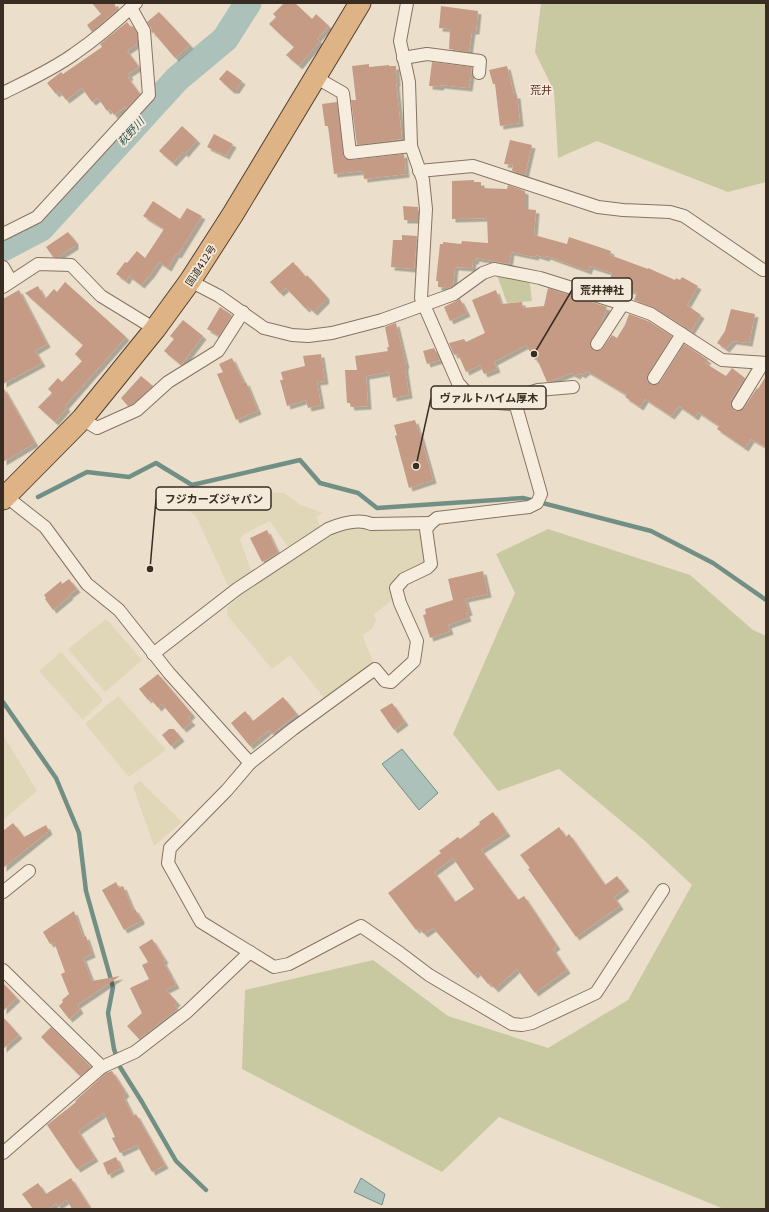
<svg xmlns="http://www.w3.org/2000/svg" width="769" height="1212" font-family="Georgia,'Noto Sans JP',serif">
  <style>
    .farmland { fill: #e0d7b9 }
    .green { fill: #c8c9a0 }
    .water { fill: #abc1b9; stroke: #728f85 }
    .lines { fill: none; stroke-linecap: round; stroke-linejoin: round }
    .stream { stroke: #728f85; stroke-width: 4.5 }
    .river { stroke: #abc1b9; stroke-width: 27 }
    .building { fill: #c69b85; fill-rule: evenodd; filter: url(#shadow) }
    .minor-casing { stroke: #877261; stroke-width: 14 }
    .trunk-casing { stroke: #564134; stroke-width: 23 }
    .minor { stroke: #f7edde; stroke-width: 12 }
    .trunk { stroke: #deb486; stroke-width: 21 }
    .labels { text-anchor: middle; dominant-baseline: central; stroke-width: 3.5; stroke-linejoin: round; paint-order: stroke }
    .street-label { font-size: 10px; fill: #392c23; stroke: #f3eada }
    .neighbourhood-label { font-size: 11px; fill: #622d26; stroke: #f3eada }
    .water-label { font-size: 11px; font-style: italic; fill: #335752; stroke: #f3eada }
    .leader { fill: none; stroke: #392c23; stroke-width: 1.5 }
    .callout-dot { fill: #392c23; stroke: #f3eada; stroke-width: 1.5 }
    .callout { fill: #f3eada; stroke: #392c23; stroke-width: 1.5 }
    .callout-label { font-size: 11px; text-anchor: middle; font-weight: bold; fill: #392c23 }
  </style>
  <defs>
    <filter id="shadow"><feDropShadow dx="3.5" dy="3.5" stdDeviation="0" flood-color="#0004"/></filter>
  </defs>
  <rect width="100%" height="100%" fill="#ebdfcb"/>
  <g class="farmland">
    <path d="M260,492L284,493L301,505L323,513L316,517L320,526L288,547L270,521L244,534L240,539L252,573L229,588L196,516L184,507L225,503Z"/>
    <path d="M346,528L381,529L418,528L421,532L426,561L405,570L394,582V596L391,601L374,614L376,621L372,629L363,635L365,643L375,665L324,698L290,655L272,669L227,615V607L238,598L247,588L267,577L333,532Z"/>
    <path d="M106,619L142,660L105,692L68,649Z"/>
    <path d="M61,652L103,700L83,720L39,671Z"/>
    <path d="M118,696L166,750L129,777L85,724Z"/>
    <path d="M3,735L37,791L3,820Z"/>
    <path d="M140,781L182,822L154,846L133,786Z"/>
  </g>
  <g class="green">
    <path d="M541,3H766V182L728,192L597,141L558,158L554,91L535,52Z"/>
    <path d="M497,275L526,279L530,284L532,301L507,303Z"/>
    <path d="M548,529L690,575L753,630L766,636V1209H724L499,1117L442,1172L242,1069L245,990L373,960L448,1016L548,1048L628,1000L692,885L645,841L559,769L498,791L453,734L515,593L496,554Z"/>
  </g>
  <g class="water">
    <path d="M402,749L438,793L419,810L382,764Z"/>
    <path d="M361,1178L385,1194L382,1205L354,1192Z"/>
  </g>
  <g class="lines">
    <g class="stream">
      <path d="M38,497L87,472L129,477L156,463L192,485L300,460L320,483L358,493L377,508L523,498L651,531L713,563L766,600"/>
      <path d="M3,702L56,778L79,833L86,891L113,987L108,1013L114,1049L120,1067L142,1102L176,1161L206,1190"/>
    </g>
    <path class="river" d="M3,248L41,228L177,79L225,39L248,3"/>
  </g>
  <g class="building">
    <path d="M92,3H115V7L117,10L92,32L87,25L101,14Z"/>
    <path d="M284,3H295L312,19L316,14L329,26L317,39L320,41L299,66L286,55L294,47L269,24L276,17L273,14Z"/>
    <path d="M441,6L478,11L476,31H472L469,52L449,49L450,29L439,28Z"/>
    <path d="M159,12L190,45L175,58L153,32L152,34L151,28L147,22Z"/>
    <path d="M127,22L131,27L133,26L137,33V44L127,51L139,67L128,74L130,76L128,78L140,94L126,109L125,107L114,115L110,109L107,111L98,98L92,102L82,88L66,100L59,91L56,94L47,83L61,72L63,74L102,47L100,44Z"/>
    <path d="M432,62L472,67L469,88L441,85L440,87L429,86Z"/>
    <path d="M369,64V67L389,65V66H396L397,83H396L402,139L357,145L351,100H356L352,66Z"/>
    <path d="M507,66L514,95H517L520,123L500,126L495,84H493L489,70Z"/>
    <path d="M227,70L242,81L236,90H231L219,79Z"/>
    <path d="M337,102L343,154L344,158L351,160L404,154L406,174L364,179L363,171L334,174L328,126H325L322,104Z"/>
    <path d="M182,126L197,140L185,154L183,152L173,163L159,151Z"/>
    <path d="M214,134L233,144L226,156L207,147Z"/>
    <path d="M510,140L532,145L525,175L512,171L513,165L504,164Z"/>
    <path d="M474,180V182H481V188L507,189L508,185L525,191V209L536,210L534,235L567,244L569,237L611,251L610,255L648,269V268L675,280L676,278L680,280L682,277L698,286L687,305L701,315L691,331L655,308L634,300L637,293L618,286L619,282L610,279L612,273L590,266L588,271L547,256L546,258L536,255L535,257L511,252L509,264L476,258L475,261H473L472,268L455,267L453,286L448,288L438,287V281H436L440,244H443V242L461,244L462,241L488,243L487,218L452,219V181Z"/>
    <path d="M153,201L180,219L187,208L202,216L178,255L176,254L168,268L159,262L151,274L141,285L129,276L126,281L116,274L125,262L127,263L137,251L145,258L164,229L143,216Z"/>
    <path d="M403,206L418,207V220H404Z"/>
    <path d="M68,232L75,241V246L58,257H53L46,247Z"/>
    <path d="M402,235L417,236L414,269L391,267L393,240H402Z"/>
    <path d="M293,262L306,277L307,275L326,296V300L314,312L308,307L306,309L286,288L280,293L270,282Z"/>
    <path d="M65,282L126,337L65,406L67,408L55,422L38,407L52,393L48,389L58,378L62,382L82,361L75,354L83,345L25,293L38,286L45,299L54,289L57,292Z"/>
    <path d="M548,288L607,307L601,324L590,343L591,348L593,350H601L612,335L617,338L625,325L629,314L648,321L672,336L648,374L647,381L650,384L654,385L660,382L684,344L708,360L705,363L726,376L732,368L745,378L731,400V407L734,411H738L744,408L757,388L758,389L766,376V447L751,439L745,448L717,429L719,426L698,412L695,417L679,406L671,416L645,399L640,407L625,397L627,395L587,371L582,375L579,373L577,376L571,373L551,381L547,382L537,359L535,360L526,345L494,362L497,369L484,374L480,365L466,372L458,354L454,355L449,343L464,339L466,342L485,333L472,300L496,290L501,304L522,302L523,308L544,306Z"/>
    <path d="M19,290L47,344L35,351L42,363L3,384V299Z"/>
    <path d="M460,299L467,313L450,321L444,307Z"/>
    <path d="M220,307L232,315L219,336L207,329Z"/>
    <path d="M731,309L755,314L749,343L733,341L726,349L717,343L725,331Z"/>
    <path d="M183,320L203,336L181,365L164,351L174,339L170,336Z"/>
    <path d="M396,323L406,365H405V369L409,395L393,398L389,372L366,376L368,406L351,407L350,403H347L345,370H357L355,356L388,351L387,347H389L385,327Z"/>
    <path d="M434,348L440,360L427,364L423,351Z"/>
    <path d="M321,354L325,381L317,382L321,405L308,408L306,400L287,406L280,380H283L281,372L305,366L303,356Z"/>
    <path d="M232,358L244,383L246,382L258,411L236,420L217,374L223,372L219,364Z"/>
    <path d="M141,376L153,386L133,404L128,406L121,398Z"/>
    <path d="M3,387L35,443L3,462Z"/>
    <path d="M415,420L418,430H419L433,480L409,488L395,436L397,435L394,425Z"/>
    <path d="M267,530L278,553L262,562L250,538Z"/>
    <path d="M483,571L488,594L465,599L469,612L466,613L468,618L448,625L450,631L430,638L423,615L426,614L425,609L453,600L448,579Z"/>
    <path d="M69,579L77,589L69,595L70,596L53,610L45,599L46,598L44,595L61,581L62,584Z"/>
    <path d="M158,674L192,714L188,718L192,722L183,729L162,704L158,708L150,698L148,700L139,689Z"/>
    <path d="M283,697L297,714L272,734L269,730L250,746L231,723L245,711L253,721Z"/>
    <path d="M392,703L405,722L394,730L380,710Z"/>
    <path d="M169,729H174L181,738L171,746L162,735Z"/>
    <path d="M493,812L507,833L481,850L518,900L524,896L557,946L553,949L567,970L535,993L517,969L495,989L490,983L488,984L478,972L474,975L433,928L424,934L419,928L416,930L388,893L441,853L439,851L458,837L460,839L480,824L479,822ZM453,858L474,889L455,902L434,872Z"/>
    <path d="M13,823L24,837L46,825L49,831L3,868V831Z"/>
    <path d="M559,827L566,837L569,834L605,885L617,876L626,888L614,897L620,906L576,937L528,869L530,868L520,855Z"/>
    <path d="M116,882L119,888L123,886L133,910L135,909L141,919V921L124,930L102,890Z"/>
    <path d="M74,911L83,937L86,936L92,954L83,958L92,981L120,976L77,1005L80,1010L69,1019L59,1006L63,1002L62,1000L69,994L61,974L65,972L54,942L50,944L43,932Z"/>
    <path d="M152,939L165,960L163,961L176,985L166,990L177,1002L174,1005L178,1009L139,1039L127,1026L142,1013L130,988L149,979L142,965L148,962L139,947Z"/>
    <path d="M3,983L17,998L3,1011Z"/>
    <path d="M3,1017L19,1035L3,1049Z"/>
    <path d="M51,1027L91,1067L80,1076L41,1037Z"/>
    <path d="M112,1071L126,1093L123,1096L133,1116L136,1114L165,1165L152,1172L137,1145L120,1153L112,1138L115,1137L104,1113L78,1131L95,1158L77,1169L47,1125L76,1102L75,1101L106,1073Z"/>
    <path d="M116,1157L121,1168L108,1175L103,1163Z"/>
    <path d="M71,1178L91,1209H72L67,1200L58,1206L56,1203L48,1209H33L22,1194L38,1183L46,1194Z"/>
  </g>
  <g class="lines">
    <g class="minor-casing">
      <g id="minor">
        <path d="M403,58L427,54L480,61L479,73"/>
        <path d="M315,77L343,93L350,153L411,146"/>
        <path d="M3,93C27,81 52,70 74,54C96,39 117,21 136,3"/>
        <path d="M419,171L473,166L598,207L623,210L670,212L684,216L763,270"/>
        <path d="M3,234L37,217L149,95L144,31L131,8"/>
        <path d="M3,267L11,281"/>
        <path d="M190,281L219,296L264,328L292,335L308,336L332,333L382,320L454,294L483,273L494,269L540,278L623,304L651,314L722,360L766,363"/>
        <path d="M3,287L38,264L71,265L101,296L155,329"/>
        <path d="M597,344L623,304"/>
        <path d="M654,378L682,334"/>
        <path d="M480,398L486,395L525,394L538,390L573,387"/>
        <path d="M738,404L763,363"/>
        <path d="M82,419L97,428L137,410L168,382L218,351L243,312"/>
        <path d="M3,494L45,527L87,584L119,610L169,673L250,763L293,729L375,669L385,681L391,682L414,661L417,641L400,603L396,588L404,579L427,568L431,564L426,529L431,523L437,518L529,507L537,503L541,494L516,406L511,404L485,402L482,398L468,394L458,383L421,298L426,209L423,180L411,146L409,82L400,41L407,3"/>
        <path d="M153,654L237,589L328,529C340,524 358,518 371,524L431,523"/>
        <path d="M250,763L227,790L170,848L168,863L201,922L274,967L289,964L361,926L400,953L429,975L512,1024L522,1025L532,1023L596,993L663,890"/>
        <path d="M3,892L29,871"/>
        <path d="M3,970L102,1067L3,1153"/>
        <path d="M102,1067L135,1052L187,1012L250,952"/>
      </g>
    </g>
    <g class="trunk-casing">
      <path id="trunk" d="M3,499L82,419L155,329L190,281L233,214L360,3"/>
    </g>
    <use href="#minor" class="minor"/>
    <use href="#trunk" class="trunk"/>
  </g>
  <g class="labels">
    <g class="street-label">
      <text transform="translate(200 265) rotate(-57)">国道412号</text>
    </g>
    <g class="neighbourhood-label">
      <text x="541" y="89">荒井</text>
    </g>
    <g class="water-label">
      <text transform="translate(130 131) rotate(-48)">萩野川</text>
    </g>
  </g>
  <path class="leader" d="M534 354L572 290M416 466L431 398M150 569L156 499"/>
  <g class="callout-dot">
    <circle cx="534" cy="354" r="4"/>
    <circle cx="416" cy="466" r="4"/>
    <circle cx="150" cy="569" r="4"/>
  </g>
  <g class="callout">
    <rect x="572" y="278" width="60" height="23" rx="4"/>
    <rect x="431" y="386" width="115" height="23" rx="4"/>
    <rect x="156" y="487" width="115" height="23" rx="4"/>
  </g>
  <g class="callout-label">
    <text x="602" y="294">荒井神社</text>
    <text x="489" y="402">ヴァルトハイム厚木</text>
    <text x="214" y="503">フジカーズジャパン</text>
  </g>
  <rect width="769" height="1212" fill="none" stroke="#392c23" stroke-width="8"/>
</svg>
